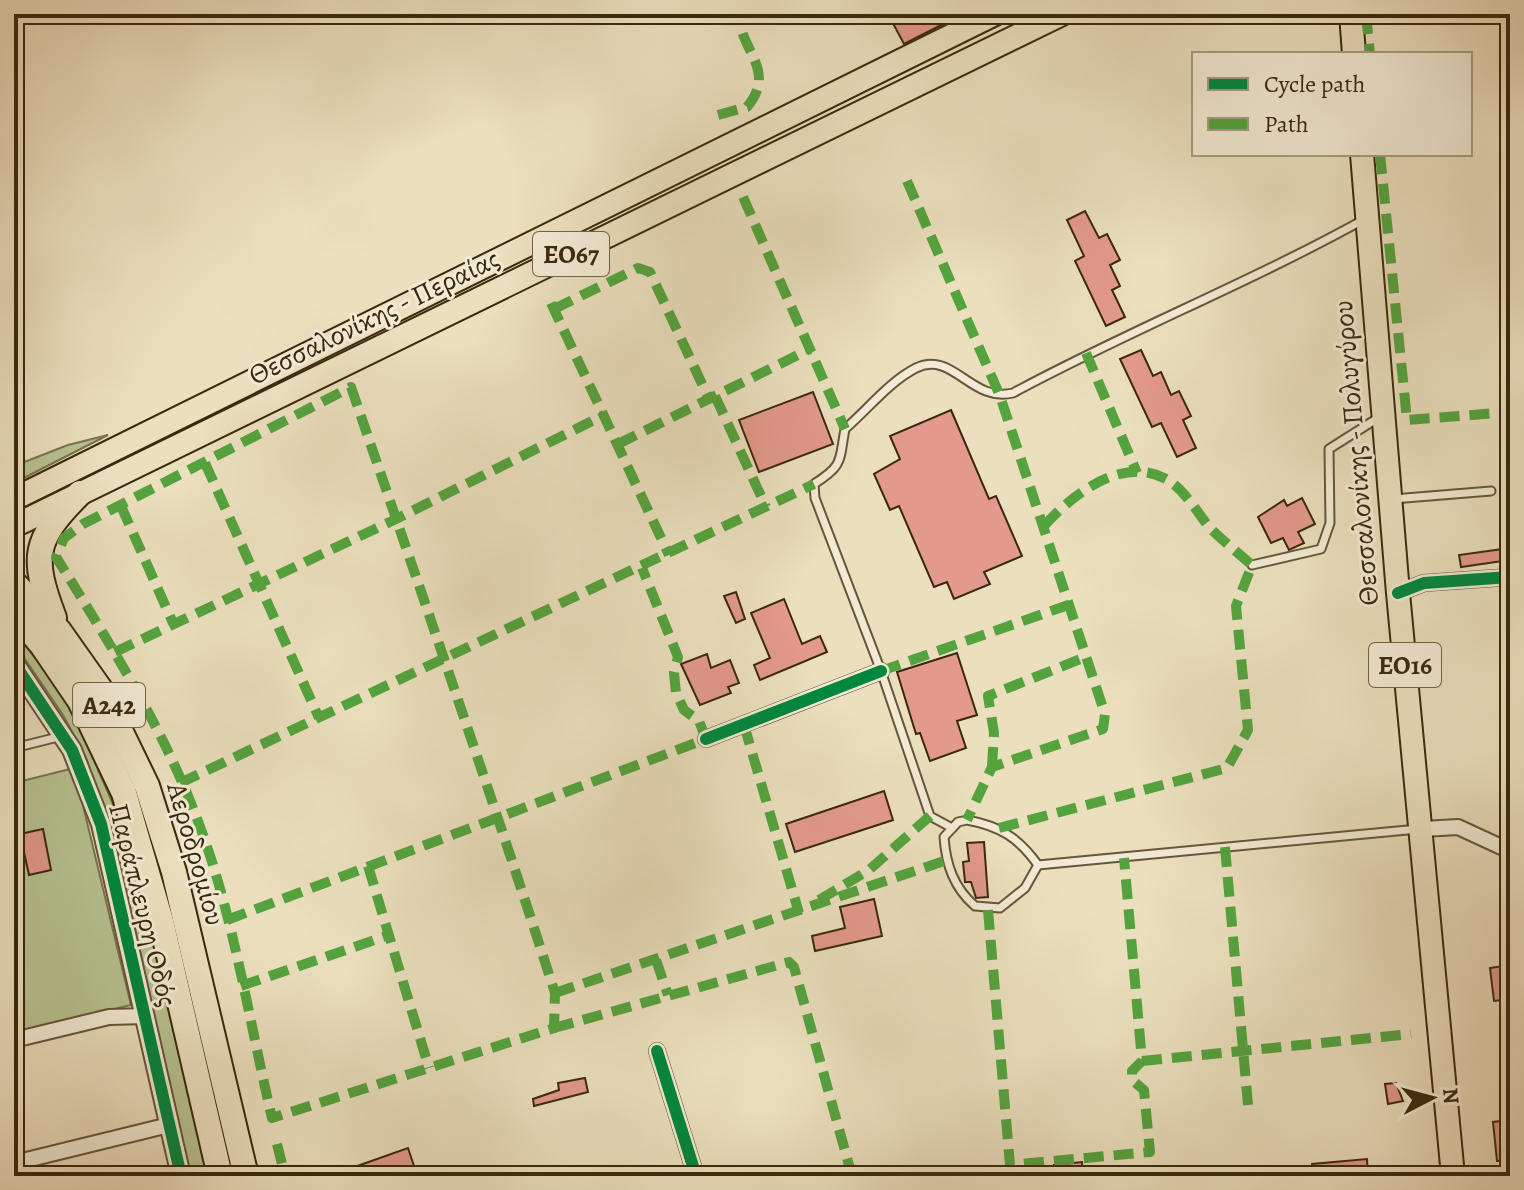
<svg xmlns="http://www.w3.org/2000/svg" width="1524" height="1190" font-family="Alegreya,serif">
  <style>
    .green { fill: #b7c291; stroke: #787550; stroke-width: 2 }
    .building { fill: #e3998b; stroke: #3a280e; stroke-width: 2 }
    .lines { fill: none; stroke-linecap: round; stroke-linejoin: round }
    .service-casing { stroke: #66563a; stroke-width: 11 }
    .minor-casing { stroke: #66563a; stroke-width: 18 }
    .tertiary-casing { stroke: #66563a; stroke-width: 22 }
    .primary-casing { stroke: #3a280e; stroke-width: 26 }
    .trunk-casing { stroke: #3a280e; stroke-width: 28 }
    .service { stroke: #f2ead4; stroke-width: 7 }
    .minor { stroke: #f2ead4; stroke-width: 14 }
    .tertiary { stroke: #f2ead4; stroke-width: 18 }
    .primary { stroke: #ebdfbd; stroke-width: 22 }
    .trunk { stroke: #ebdfbd; stroke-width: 24 }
    .quiet { stroke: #54a33e; stroke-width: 10; stroke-dasharray: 20 10; stroke-linecap: butt }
    .cycleway-casing { stroke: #f2ead4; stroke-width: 17 }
    .cycleway { stroke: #00873e; stroke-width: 12 }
    .labels { text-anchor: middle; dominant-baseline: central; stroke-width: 6; stroke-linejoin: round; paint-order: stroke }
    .shield { fill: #f2ead4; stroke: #716249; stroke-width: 2 }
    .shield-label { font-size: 26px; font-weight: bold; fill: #3a280e }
    .street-label { font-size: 28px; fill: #3a280e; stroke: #f2ead4 }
  </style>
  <rect width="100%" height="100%" fill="#ebdfbd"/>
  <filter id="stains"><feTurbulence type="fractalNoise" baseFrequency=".0025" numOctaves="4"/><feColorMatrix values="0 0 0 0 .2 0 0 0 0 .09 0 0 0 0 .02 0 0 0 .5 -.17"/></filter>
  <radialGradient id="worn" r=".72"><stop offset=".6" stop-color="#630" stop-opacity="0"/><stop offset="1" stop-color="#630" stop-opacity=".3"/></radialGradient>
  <g class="green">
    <path d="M108,435L14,483V466L68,445Z"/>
    <path d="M14,631L59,689L77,721L128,839L211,1176H189L110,836L86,758L63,715L14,643Z"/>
    <path d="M74,768L131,1005L14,1033V783Z"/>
  </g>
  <g class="building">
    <path d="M888,14H912L917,23L933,14H963L904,44Z"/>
    <path d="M1085,211L1099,238L1107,234L1120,260L1110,265L1120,286L1112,290L1125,317L1106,326L1075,261L1084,256L1067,220Z"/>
    <path d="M1141,350L1153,376L1161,372L1171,395L1179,391L1191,416L1183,420L1196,448L1177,457L1161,423L1152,427L1120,359Z"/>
    <path d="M813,392L833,444L759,472L739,420Z"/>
    <path d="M951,410L989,499L996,496L1022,556L984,572L990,584L954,599L947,582L934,587L899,506L890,510L874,474L900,459L890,436Z"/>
    <path d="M1302,498L1315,524L1298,532L1304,543L1289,550L1283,538L1271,543L1258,517L1284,500L1287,506Z"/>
    <path d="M1510,548V560L1461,567L1459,555Z"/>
    <path d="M736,592L745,619L736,623L724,596Z"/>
    <path d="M784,599L802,644L820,636L827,652L760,680L754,665L770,658L751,613Z"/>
    <path d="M957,653L977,715L957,721L966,748L930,761L920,733L916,734L897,672Z"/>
    <path d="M707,654L711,668L730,660L739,683L728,687L731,693L700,705L681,664Z"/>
    <path d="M884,791L893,820L795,852L786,824Z"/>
    <path d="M43,829L51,870L29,875L20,834Z"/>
    <path d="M984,842L988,897L976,898L971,882H965L963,862L969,861L967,843Z"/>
    <path d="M874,899L882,936L815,951L812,936L845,928L840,907Z"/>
    <path d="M1510,965V999L1494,1001L1490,968Z"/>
    <path d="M585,1078L588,1092L534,1106L533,1099L559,1090L558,1083Z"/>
    <path d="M1396,1083L1403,1101L1388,1104L1385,1084Z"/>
    <path d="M1510,1120V1160L1497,1161L1493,1122Z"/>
    <path d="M408,1148L415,1169L393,1176H329Z"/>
    <path d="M1367,1159L1368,1176H1313L1312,1164Z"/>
    <path d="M1082,1162L1083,1176H1055L1054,1165Z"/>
  </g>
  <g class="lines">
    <g class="service-casing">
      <g id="service">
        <path d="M1393,499L1491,491"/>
        <path d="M1252,565L1321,549L1330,523L1329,449L1378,418"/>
        <path d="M14,748L62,736"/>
        <path d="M967,820C1000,826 1019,838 1038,865L1025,888L1000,908L975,906C954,888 946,865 944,837L958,822Z"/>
        <path d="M952,828L930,816L881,671L815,498L814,484C844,465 839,461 845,429C867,410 890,381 916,368C953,350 971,403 1013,393C1128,331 1249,283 1363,220"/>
        <path d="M1038,865L1418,829"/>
      </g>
    </g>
    <g class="minor-casing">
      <g id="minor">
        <path d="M1398,593L1424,583L1510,577"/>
        <path d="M706,739L881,671"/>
        <path d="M1423,829L1458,827L1510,851"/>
        <path d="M14,1040L109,1017L146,1016"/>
        <path d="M657,1051L696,1176"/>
        <path d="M14,1163L169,1125"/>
      </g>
    </g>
    <g class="tertiary-casing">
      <path id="tertiary" d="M14,663L72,750L101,824L181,1176"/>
    </g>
    <g class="primary-casing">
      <g id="primary">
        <path d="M1351,14L1354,54"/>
        <path d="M1362,154L1398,593L1453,1176"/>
        <path d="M14,499L995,14"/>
        <path d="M14,526L1062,14"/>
      </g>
    </g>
    <g class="trunk-casing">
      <g id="trunk">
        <path d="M14,583L59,631L100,689L147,786L174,872L246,1176"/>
        <path d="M14,612L42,645L80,701L124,793L161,921L220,1176"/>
        <path d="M54,618C31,557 33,540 80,493"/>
      </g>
    </g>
    <use href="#service" class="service"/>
    <use href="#minor" class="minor"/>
    <use href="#tertiary" class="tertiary"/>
    <use href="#primary" class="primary"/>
    <use href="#trunk" class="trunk"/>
    <g class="quiet">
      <path d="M1366,14L1370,54"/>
      <path d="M718,115L747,107C778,70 739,50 739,14"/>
      <path d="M1380,154L1407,420L1510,412"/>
      <path d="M907,181L1000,396L1105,714L1103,729L992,767L967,820"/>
      <path d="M743,197L845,429"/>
      <path d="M551,303L669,555"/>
      <path d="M554,309L638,268L650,272L709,399"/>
      <path d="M1086,353L1137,473"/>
      <path d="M351,387C420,589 490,790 555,993L554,1028L272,1118C249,1021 234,917 199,824C164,729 109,642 56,557L64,538L83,524Z"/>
      <path d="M715,396L766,507"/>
      <path d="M618,444L810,349"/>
      <path d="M205,463L319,718"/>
      <path d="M121,506L173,623"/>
      <path d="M115,652L396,519L604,415"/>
      <path d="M881,671L1071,604"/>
      <path d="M744,725L799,913"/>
      <path d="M992,767L994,733L988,696L1088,656"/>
      <path d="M180,783L814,484"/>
      <path d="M999,828L1227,768L1248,730L1236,606L1252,565C1238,553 1223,541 1210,528C1196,511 1184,488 1164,478C1120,456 1071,496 1044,526"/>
      <path d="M1225,847L1248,1105"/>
      <path d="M368,866L429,1068"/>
      <path d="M819,900L869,870L930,816"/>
      <path d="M988,910L1010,1165L1150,1152L1144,1090L1132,1080V1071L1142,1061L1124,858"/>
      <path d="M227,920L706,739L699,721L684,710L676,693L674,673L678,657L642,568"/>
      <path d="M656,960L668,995"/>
      <path d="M241,986L389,935"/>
      <path d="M555,993L947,860"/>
      <path d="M554,1028L789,962L794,967L852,1176"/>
      <path d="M1142,1061L1411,1034"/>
      <path d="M277,1144L285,1176"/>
    </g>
    <g class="cycleway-casing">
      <g id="cycleway">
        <path d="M1398,593L1424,583L1510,577"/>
        <path d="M14,663L72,750L101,824L181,1176"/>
        <path d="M706,739L881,671"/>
        <path d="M657,1051L696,1176"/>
      </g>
    </g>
    <use href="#cycleway" class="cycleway"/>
  </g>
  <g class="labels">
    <g class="shield">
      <rect x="533" y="232" width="76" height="44" rx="6"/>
      <rect x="1369" y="643" width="72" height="44" rx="6"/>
      <rect x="73" y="683" width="72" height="44" rx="6"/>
    </g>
    <g class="shield-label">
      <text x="571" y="254">ΕΟ67</text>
      <text x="1405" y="665">ΕΟ16</text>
      <text x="109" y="705">Α242</text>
    </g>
    <g class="street-label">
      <text transform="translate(374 317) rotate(-26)">Θεσσαλονίκης - Περαίας</text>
      <text transform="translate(1356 453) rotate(-95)">Θεσσαλονίκης - Πολυγύρου</text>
      <text transform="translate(196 854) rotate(74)">Αεροδρομίου</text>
      <text transform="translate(143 905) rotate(76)">Παράπλευρη Οδός</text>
    </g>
  </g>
  <rect width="1524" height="1190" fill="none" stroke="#ebdfbd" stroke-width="48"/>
  <rect x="16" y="16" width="1492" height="1158" fill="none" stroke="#3a280e" stroke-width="4"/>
  <rect x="24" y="24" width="1476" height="1142" fill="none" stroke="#3a280e" stroke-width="2"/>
  <rect x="1192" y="52" width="280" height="104" fill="#f2ead4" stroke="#a89c85" stroke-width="2"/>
  <rect x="1208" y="78" width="40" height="12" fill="#00873e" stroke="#a89c85" stroke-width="2"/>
  <text x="1264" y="92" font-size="24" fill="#3a280e">Cycle path</text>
  <rect x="1208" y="118" width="40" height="12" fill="#54a33e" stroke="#a89c85" stroke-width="2"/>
  <text x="1264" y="132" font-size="24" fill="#3a280e">Path</text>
  <g transform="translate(1432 1098) rotate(84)" stroke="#f2ead4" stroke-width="6" paint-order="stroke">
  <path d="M0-6L14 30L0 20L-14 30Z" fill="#3a280e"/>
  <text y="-12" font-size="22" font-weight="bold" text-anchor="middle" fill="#3a280e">N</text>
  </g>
  <rect width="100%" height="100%" filter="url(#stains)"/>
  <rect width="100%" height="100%" fill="url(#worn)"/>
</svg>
